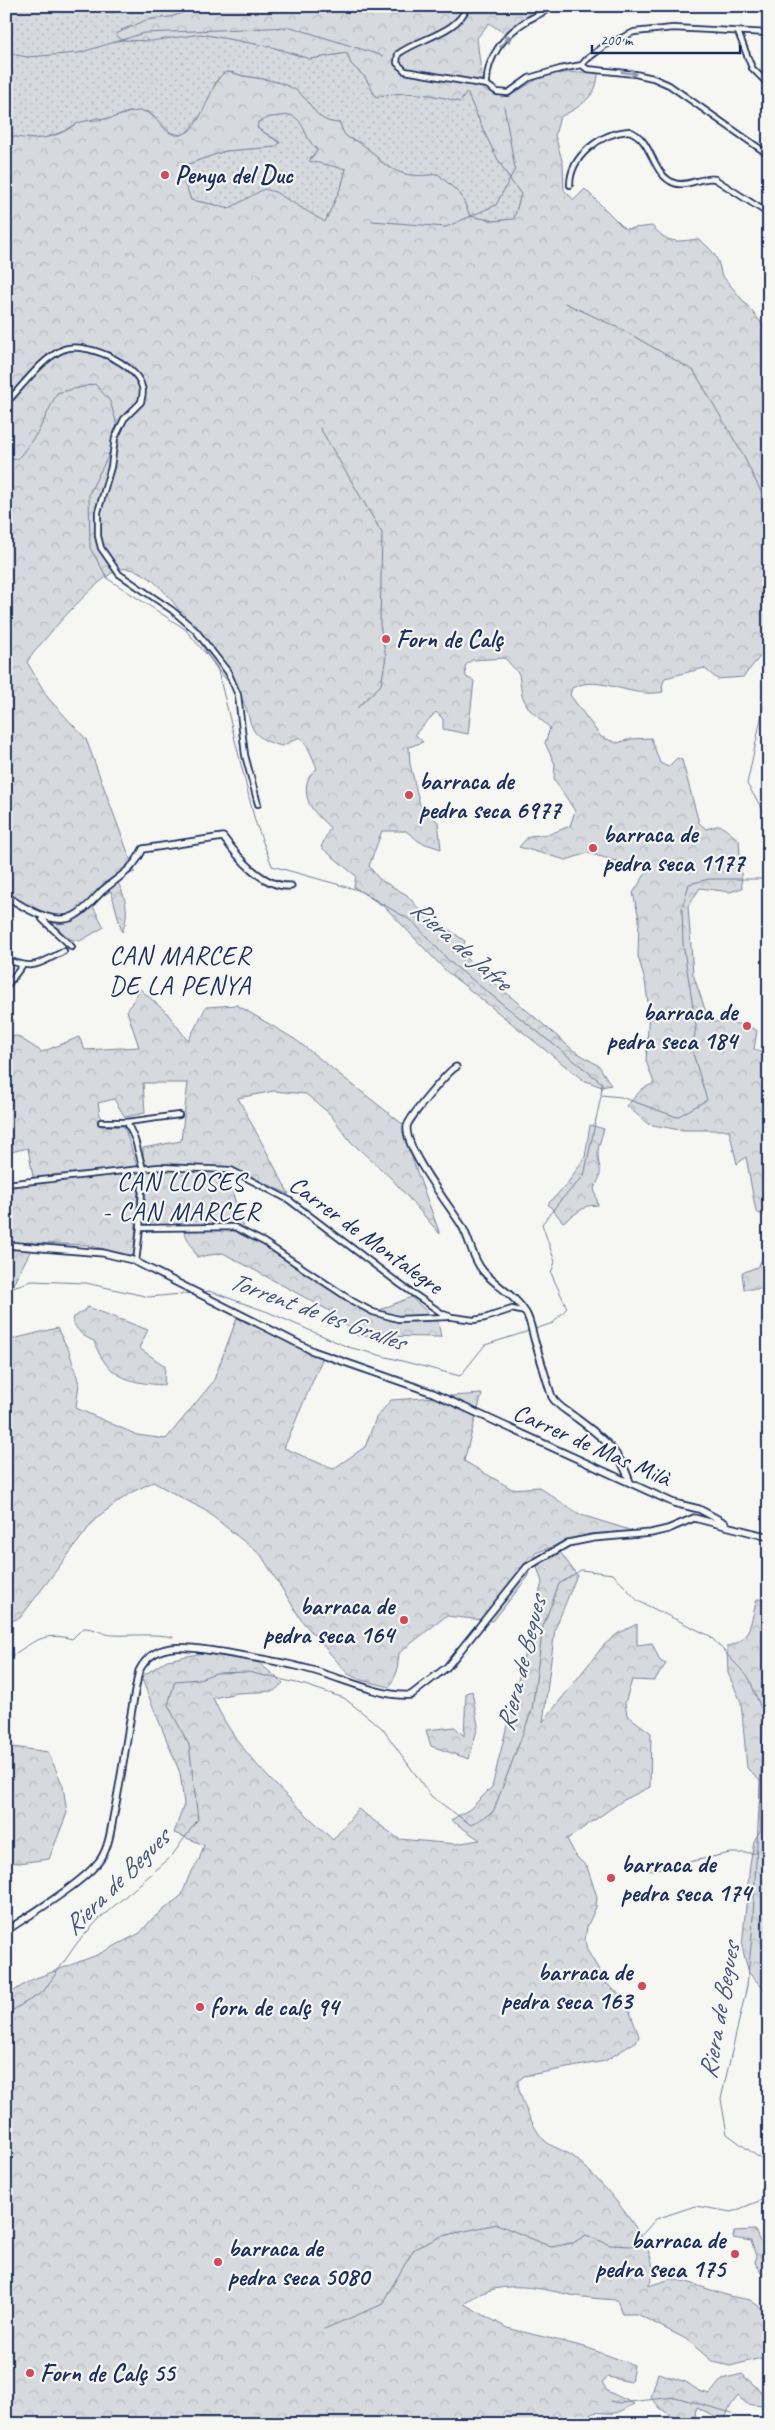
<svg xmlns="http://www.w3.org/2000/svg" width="775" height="2430" font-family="Caveat,sans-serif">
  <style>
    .grass { fill: url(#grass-dots); stroke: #78849e }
    .forest { fill: url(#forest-crowns); stroke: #78849e; fill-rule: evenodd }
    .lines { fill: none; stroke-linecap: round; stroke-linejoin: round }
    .stream { stroke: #717e99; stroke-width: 1 }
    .minor-casing { stroke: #1b2f5e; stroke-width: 8 }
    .tertiary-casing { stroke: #1b2f5e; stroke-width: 9 }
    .minor { stroke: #f6f6f2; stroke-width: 4.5 }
    .tertiary { stroke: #f6f6f2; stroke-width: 5.5 }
    .oneway { stroke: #8892a8 }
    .poi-dot { fill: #d1495b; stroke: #f6f6f2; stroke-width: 2 }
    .labels { text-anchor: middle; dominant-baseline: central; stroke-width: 4.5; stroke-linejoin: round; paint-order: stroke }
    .poi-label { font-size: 25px; font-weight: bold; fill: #1b2f5e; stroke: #f6f6f2; text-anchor: start }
    .street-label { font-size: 25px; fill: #1b2f5e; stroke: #f6f6f2 }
    .water-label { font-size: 26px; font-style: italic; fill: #46567b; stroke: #f6f6f2 }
    .neighbourhood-label { font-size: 26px; letter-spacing: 1px; fill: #1b2f5e; stroke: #f6f6f2 }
  </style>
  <defs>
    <pattern id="grass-dots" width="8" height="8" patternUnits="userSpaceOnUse" patternTransform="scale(1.25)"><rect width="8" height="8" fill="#d6d9dd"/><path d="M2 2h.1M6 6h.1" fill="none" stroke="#b7bbc0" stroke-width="1.8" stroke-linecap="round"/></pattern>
    <pattern id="forest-crowns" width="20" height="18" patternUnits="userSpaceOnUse" patternTransform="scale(1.25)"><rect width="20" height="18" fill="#d6d9dd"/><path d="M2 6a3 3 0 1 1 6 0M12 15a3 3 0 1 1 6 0" fill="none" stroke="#b7bbc0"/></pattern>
  </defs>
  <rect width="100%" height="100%" fill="#f6f6f2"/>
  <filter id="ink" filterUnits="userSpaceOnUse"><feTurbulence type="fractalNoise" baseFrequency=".02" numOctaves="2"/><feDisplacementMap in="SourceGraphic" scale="10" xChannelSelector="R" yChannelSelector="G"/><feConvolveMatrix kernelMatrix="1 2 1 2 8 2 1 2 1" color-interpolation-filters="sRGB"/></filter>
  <g filter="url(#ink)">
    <g class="grass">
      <path d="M6,6H201L171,17L152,19L121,30L132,41L201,34L272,47L310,59L347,53L351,64L365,77L376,97C404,90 433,94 460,102L467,92C482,127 497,165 521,194L514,219L494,221L470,216L461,195L438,174C418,177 401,177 383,163C376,158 371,150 363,145C350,136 345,142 340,123C313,123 314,102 294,90C279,80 262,79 245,76C238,75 233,72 226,72L216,81L207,105L200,116L188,131L183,135L171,133L149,112L141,111L128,112L110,119L97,118L76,124L65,131L41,139L29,140L6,135Z"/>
      <path d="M290,115C307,120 303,138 316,148L317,151L310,158C323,167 333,162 346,169L342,185L325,223L275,192L243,201L230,208L191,200L184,182L185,165L225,151L275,147L280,142L257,128L258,122L270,117Z"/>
    </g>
    <g class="forest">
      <path d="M201,6H541L504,33L489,23L477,38L483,90L509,96L546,74L598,71C599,96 580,107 560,117L555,135L563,164L564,190L574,200L585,189L625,229L652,226C669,244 674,242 698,239C711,248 719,257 721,274L769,332V646L743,677L717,679L704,668L665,678L662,686L663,692C629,699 600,673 572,688L570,695L601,737L617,743L631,739L651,738L660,763L668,767L677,758L682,760L699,823L706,829L720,825L739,840L742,888L730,892L700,888L688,906L693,974L709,1021L747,1025L757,1031L754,1049L769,1056V1218L756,1212L746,1157L737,1164L729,1130H680L648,1124L627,1106L642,1089L654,1083L646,1061L649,1010L645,981L638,956L639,918L633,893L648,870L588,853L566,860L519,847L529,836L550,834L570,826L575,811L554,779L555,764L545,743L550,728L529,709L522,696L519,674L505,658L472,660L465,666L466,677L474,681L468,734L443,729V719L436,712L415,734L423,742L409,747L410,764L420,805L438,822L441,849L420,842L406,831H382L369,866L379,879L407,895L418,908L465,941L461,954L573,1050L599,1066L611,1085L602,1087L583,1080L446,971L386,908L354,887L356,876L321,847L330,828C324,821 316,815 311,807C304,795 304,776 317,769C313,757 308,746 300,737L282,746C243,737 255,721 240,695C234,686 224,678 217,669C198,642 160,563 121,569C101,572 39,644 27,662L48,698L86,739L135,872L116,879C126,896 130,914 122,932L111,891L91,903L104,927L80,941L69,939L42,913L6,897V135C28,140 44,141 65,131C69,129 73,125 78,123C89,119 100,121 111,118C121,116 130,111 140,111C158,111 165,142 184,134C205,126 212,72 228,72C233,72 238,75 243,76C261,79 278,80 294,89C314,101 313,123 340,123C345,142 350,136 363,145C371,150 376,158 383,163C402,177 417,177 438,174L461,195L470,216L494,221L514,219L521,194C497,165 482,127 467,92L460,102C433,94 404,90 376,97L365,77L351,64L347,53L310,59L272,47L201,34L151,41L120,40L116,34L146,20L171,17ZM290,115C306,120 303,138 316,148L317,151L309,161L346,169L342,185L325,222L275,192L264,189L230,208L191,200L183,178L185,165L225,151L275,147L280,143L257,128L258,122L270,117Z"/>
      <path d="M140,989L167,1013L188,1041L206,1007L237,1005L296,1040L405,1126L413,1161L440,1234L392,1179L351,1142L330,1114L306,1094L274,1091L238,1098L289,1194L225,1166L243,1228L370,1314L411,1297L438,1322L441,1337L358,1336L328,1310L223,1253L197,1257L181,1226H143V1148L181,1141L188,1083H143L145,1113L125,1117L114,1099L98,1103L102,1127L124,1126L139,1172L134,1256L87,1245L6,1242V1187L34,1183L28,1148L6,1153V1037L17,1036L42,1052L79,1037L85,1050L139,1047L127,1011Z"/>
      <path d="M590,1125L604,1129C602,1136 598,1146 598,1153C598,1169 605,1172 594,1188L598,1205L587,1206L563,1222L548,1204L567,1184L585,1157Z"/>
      <path d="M6,1249L31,1250L6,1298Z"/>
      <path d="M769,1250V1293L765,1289H744L742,1273L757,1267Z"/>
      <path d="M88,1307L148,1330L139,1348L165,1366L164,1385C129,1383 106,1377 94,1341C83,1337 76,1330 72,1319Z"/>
      <path d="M237,1318L323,1357L284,1448L333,1469L365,1447L376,1418L391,1400L482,1394L464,1461L512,1489L539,1487L578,1514L633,1531L589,1534L535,1553L527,1578L493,1621L446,1616L399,1653L397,1672L390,1687L361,1680L348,1674L302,1621L261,1555L206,1511L153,1482L130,1493L96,1518L20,1618L6,1622V1335L9,1340L57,1328L69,1351L79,1383L76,1408L137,1435L166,1439L213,1382Z"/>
      <path d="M560,1552L577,1575L555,1629L543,1722L603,1646L617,1634L637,1624V1645L652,1643L660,1661L666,1664L654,1681L632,1680L625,1703L627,1715L651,1733L650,1787L622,1801L567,1839L576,1856L587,1867L597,1897L596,1907L587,1927L585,1940L587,1950L608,1985L625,1999L639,2036L637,2041L605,2061L524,2076L518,2081C517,2093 535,2132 544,2140C552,2148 565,2150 574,2157C599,2178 650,2235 653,2268C654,2275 651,2281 648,2286L671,2279L687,2282L729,2296L750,2300L769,2314V2356L730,2366L713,2362L686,2339L637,2314H622L617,2300C602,2299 586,2298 571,2295C534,2287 496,2278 464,2304L507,2328L585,2347L634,2365L631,2382L608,2377L602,2382L607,2391L634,2404C628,2407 621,2412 615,2413C598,2415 594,2406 582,2424H6V1996L31,1980L97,1955L140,1933L152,1919L182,1895L189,1876L199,1860L204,1845L174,1833L184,1804L180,1773L141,1677L167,1660L203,1653L259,1663L283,1683L274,1691L237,1693L213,1698C238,1756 289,1797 333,1840L358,1809L399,1839L455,1844L480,1840L451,1820L470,1809L492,1787L542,1582L536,1564Z"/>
      <path d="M757,1599L769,1600V1995L749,1973L742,1947L750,1864L754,1841L760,1831V1781L747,1768L741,1702L728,1673L727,1646C751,1643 751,1619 757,1599Z"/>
      <path d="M472,1691L478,1726L469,1759L431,1746L426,1730L455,1727L464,1736L466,1693Z"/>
      <path d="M6,1746L48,1752L63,1786L67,1813L49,1859L19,1863L6,1862Z"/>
      <path d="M755,2230L759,2240L769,2249V2278L762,2273L755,2263L756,2256L751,2241L733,2238L734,2231Z"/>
      <path d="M658,2373L686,2382L699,2391L710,2394L722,2379L742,2374L766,2396H769V2407L747,2404L738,2396L729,2408L725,2421L696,2407L695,2418L682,2424L660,2408L651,2397Z"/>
    </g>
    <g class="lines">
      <g class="stream">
        <path d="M6,53L27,57L79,53L144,33L291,27L383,56"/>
        <path d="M372,221L446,227L496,205L515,169L504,106"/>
        <path d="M565,303L623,330L694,371L743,455L769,508"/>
        <path d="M320,428L382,533L380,625L386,657L381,685L357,708"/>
        <path d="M111,450L89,494L90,548L108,579L185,629L217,667L255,821L272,866L358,890L412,921L451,963L602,1083L601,1095L621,1097L677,1117L707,1100L692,1050L696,1026L683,944L682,908L689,884L709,879H769"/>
        <path d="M6,461L18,459L38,432L57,393L95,384L110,401L118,428"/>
        <path d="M769,681L747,784L769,820"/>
        <path d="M6,1289L32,1281L86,1283L149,1297L192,1293"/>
        <path d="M201,1292L209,1291L268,1312L348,1347L460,1376L485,1345L529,1331"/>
        <path d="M535,1329L553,1323L567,1308L551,1273L555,1262L542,1224L560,1201L584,1176L601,1096"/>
        <path d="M6,1656L10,1657C33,1642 44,1631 72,1639L83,1628C97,1628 103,1635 113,1635C133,1636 152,1633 173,1637"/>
        <path d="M648,1871L730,1853H755"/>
        <path d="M6,2014L43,1992L77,1943L99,1919L171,1857L198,1819L189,1745L168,1705L175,1681L199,1679L216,1673L248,1672L305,1685L344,1698L382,1728L431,1796L471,1825L493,1812L532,1710L543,1626L559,1584L581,1570L613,1574L638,1601L710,1636L749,1678L764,1716L752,1935L747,1986L721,2099L727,2134L769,2165"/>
        <path d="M324,2329L381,2305L414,2249L442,2236L497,2224L551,2247L573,2243L586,2235L610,2245L632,2246L656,2219L695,2206L732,2212L769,2197"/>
        <path d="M610,2401L620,2403L675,2397L732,2413"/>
      </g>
      <g class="minor-casing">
        <g id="minor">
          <path d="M467,6C459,33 419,38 398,54L397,63L405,71L487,85"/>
          <path d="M738,32L752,68L769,85"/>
          <path d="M582,65L587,69L635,74L653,78L669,85L769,155"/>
          <path d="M487,85L497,92L508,93L529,78L560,69L582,65L586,60L604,46L634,32L673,28L769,33"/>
          <path d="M487,85C485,58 506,33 528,20C536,16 545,12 552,6"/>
          <path d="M570,185C570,156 601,133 629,131C653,139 651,174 674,183C687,188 701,176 715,179L769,214"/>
          <path d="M6,403C23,386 40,360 62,350C83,340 137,363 142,387C144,392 142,397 141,402L124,419L115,438L111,467L98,512V536L101,548L119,574L172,610L196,631L228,672L238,695L245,755L258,804"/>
          <path d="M42,915V919L72,947"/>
          <path d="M6,959C32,971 40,964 64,951"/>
          <path d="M6,987L22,966"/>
          <path d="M101,1122H127L179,1115"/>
          <path d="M127,1122L135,1140L143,1169L140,1228"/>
          <path d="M6,1184L159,1167L231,1170L289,1200L401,1285L443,1314L452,1317L474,1320L485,1318L512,1309L525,1312"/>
          <path d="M136,1262L140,1228L234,1227L264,1242L354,1302L373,1312L398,1319L448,1317"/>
        </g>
      </g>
      <g class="tertiary-casing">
        <g id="tertiary">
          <path d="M6,896C23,907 54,927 74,916C86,910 94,899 103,890C121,875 132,871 143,849L223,837C238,857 263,888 291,886"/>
          <path d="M456,1067C448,1071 407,1120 407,1127C405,1150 449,1205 462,1226C470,1240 472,1258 483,1271C496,1286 515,1295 526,1313C531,1322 532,1332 535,1342C541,1360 546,1379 552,1397C558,1407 566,1410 575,1417C602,1437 619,1449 630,1482"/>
          <path d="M6,1245L103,1253L132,1260L313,1351L433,1393L674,1503L699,1509L725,1523"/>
          <path d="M6,1931C31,1914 83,1883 100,1860C109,1847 111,1829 114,1813C124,1766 129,1718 139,1671C155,1638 191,1648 221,1652C250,1657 279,1661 308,1669C337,1676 382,1698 411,1695L447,1667L527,1567L568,1543L593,1538L651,1533L668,1529L694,1518L769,1537"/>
        </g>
      </g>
      <use href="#minor" class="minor"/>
      <use href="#tertiary" class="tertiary"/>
    </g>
    <defs><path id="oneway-shaft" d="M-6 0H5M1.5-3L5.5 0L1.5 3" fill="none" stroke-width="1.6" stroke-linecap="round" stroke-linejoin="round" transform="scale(1.25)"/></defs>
    <g class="oneway">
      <use href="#oneway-shaft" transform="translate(505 41) rotate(-51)"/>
      <use href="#oneway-shaft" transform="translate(629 73) rotate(8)"/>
    </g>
  </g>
  <g class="poi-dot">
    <circle cx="165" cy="175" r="5"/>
    <circle cx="386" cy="639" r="5"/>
    <circle cx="409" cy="795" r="5"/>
    <circle cx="593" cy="848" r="5"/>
    <circle cx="747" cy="1026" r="5"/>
    <circle cx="404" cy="1620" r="5"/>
    <circle cx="611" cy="1878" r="5"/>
    <circle cx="642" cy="1986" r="5"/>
    <circle cx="200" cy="2007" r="5"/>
    <circle cx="735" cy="2254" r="5"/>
    <circle cx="218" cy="2262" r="5"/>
    <circle cx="30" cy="2373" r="5"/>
  </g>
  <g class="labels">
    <g class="poi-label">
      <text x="175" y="175">Penya del Duc</text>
      <text x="396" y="639">Forn de Calç</text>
      <text x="419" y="781">barraca de<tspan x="419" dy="29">pedra seca 6977</tspan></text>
      <text x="603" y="834">barraca de<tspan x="603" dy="29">pedra seca 1177</tspan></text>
      <text x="737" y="1012" text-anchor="end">barraca de<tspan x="737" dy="29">pedra seca 184</tspan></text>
      <text x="394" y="1606" text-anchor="end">barraca de<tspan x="394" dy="29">pedra seca 164</tspan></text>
      <text x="621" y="1864">barraca de<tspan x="621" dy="29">pedra seca 174</tspan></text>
      <text x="632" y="1972" text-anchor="end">barraca de<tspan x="632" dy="29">pedra seca 163</tspan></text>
      <text x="210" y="2007">forn de calç 94</text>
      <text x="725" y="2240" text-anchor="end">barraca de<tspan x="725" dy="29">pedra seca 175</tspan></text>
      <text x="228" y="2248">barraca de<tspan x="228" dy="29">pedra seca 5080</tspan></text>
      <text x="40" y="2373">Forn de Calç 55</text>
    </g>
    <g class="street-label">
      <text transform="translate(366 1235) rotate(36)">Carrer de Montalegre</text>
      <text transform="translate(592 1445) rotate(24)">Carrer de Mas Milà</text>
    </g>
    <g class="water-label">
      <text transform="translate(461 945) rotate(41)">Riera de Jafre</text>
      <text transform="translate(317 1311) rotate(20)">Torrent de les Gralles</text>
      <text transform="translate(521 1664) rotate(-76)">Riera de Begues</text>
      <text transform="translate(116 1882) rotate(-45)">Riera de Begues</text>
      <text transform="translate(719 2011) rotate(-80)">Riera de Begues</text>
    </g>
    <g class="neighbourhood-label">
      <text x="180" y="955">CAN MARCER<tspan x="180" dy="30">DE LA PENYA</tspan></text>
      <text x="181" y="1181">CAN LLOSES<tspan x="181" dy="30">- CAN MARCER</tspan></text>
    </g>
  </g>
  <rect width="775" height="2430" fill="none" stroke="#f6f6f2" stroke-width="25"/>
  <rect x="12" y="12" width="750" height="2405" fill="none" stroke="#1b2f5e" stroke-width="2" filter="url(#ink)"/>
  <path d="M592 45v8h148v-8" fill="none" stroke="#1b2f5e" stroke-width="2.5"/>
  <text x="600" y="45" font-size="15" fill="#1b2f5e" stroke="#f6f6f2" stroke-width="4" paint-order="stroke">200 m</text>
</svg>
